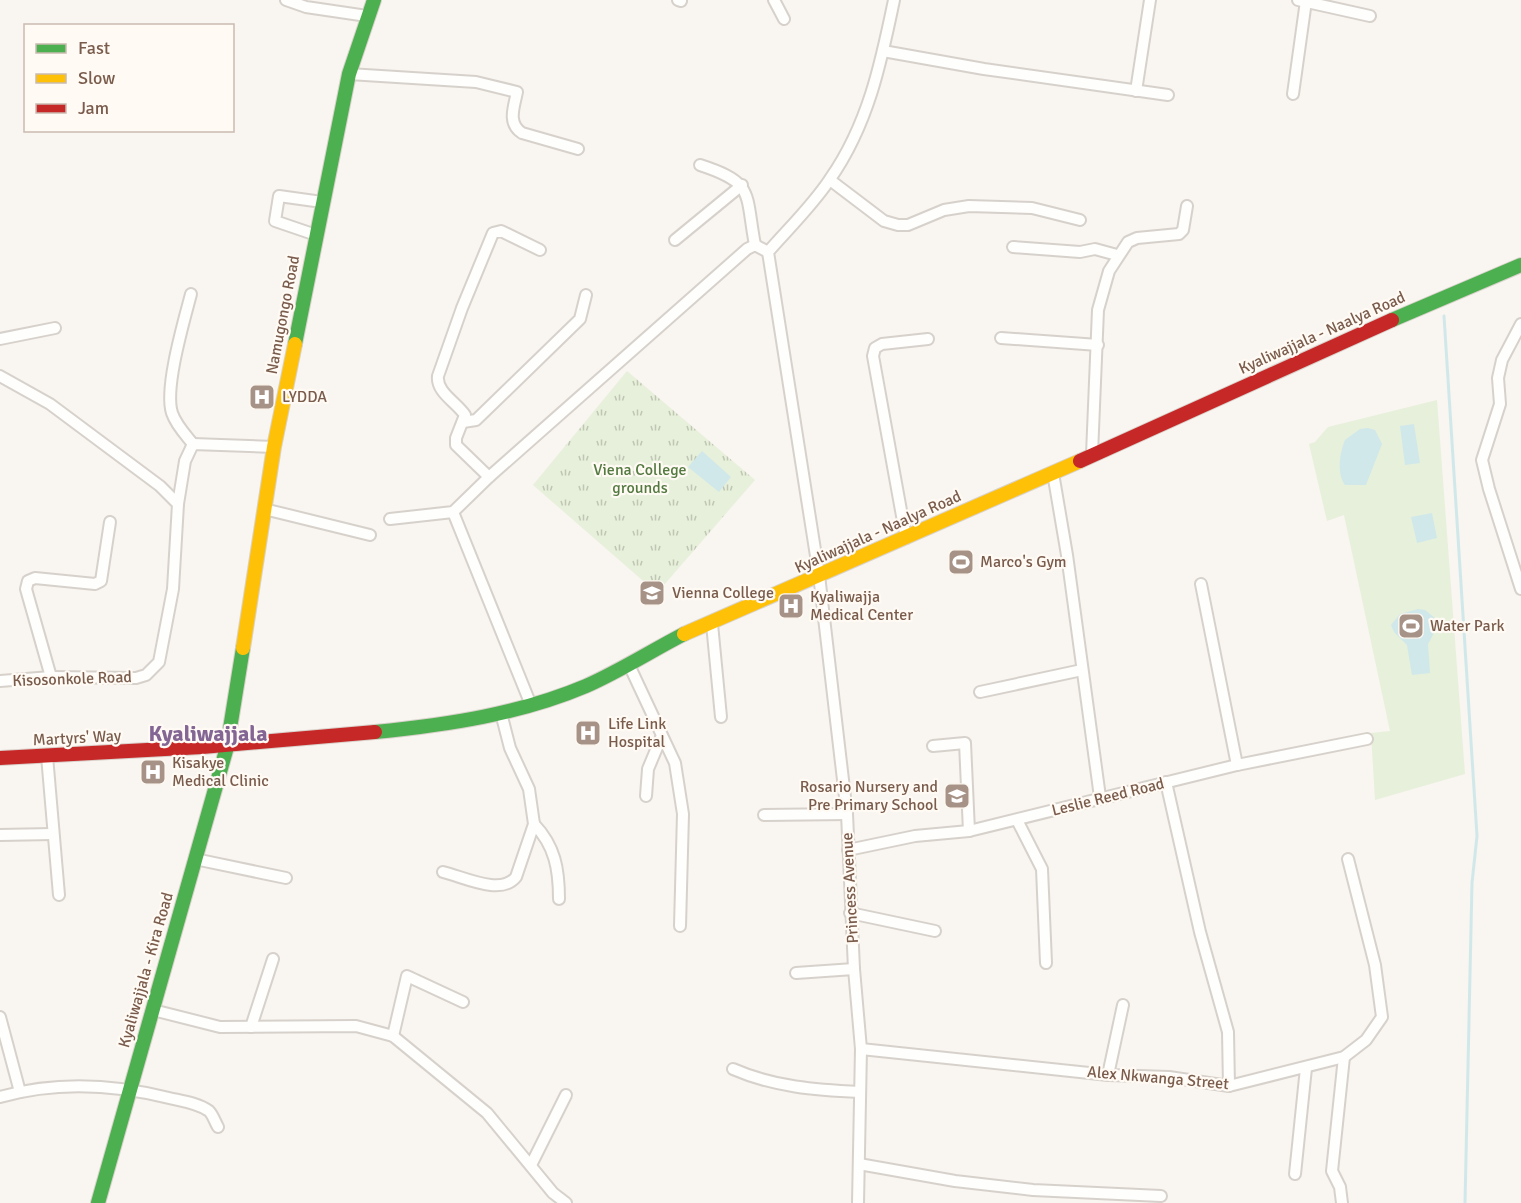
<svg xmlns="http://www.w3.org/2000/svg" width="1521" height="1203" font-family="Signika,sans-serif">
  <style>
    .park { fill: url(#park-tufts) }
    .pitch { fill: #e7f0db }
    .water { fill: #d0e8ea }
    .lines { fill: none; stroke-linecap: round; stroke-linejoin: round }
    .stream { stroke: #d0e8ea; stroke-width: 3 }
    .street-casing { stroke: #d7d1cb; stroke-width: 14 }
    .fast-casing { stroke: #d9d2cb; stroke-width: 16 }
    .slow-casing { stroke: #d9d2cb; stroke-width: 16 }
    .jam-casing { stroke: #d9d2cb; stroke-width: 16 }
    .street { stroke: #fefefd; stroke-width: 10 }
    .fast { stroke: #4caf50; stroke-width: 14 }
    .slow { stroke: #ffc107; stroke-width: 14 }
    .jam { stroke: #c62828; stroke-width: 14 }
    .labels { text-anchor: middle; dominant-baseline: central; stroke-width: 4.5; stroke-linejoin: round; paint-order: stroke }
    .street-label { font-size: 16px; fill: #7a5c4d; stroke: #fffaf3 }
    .poi-label { font-size: 16px; fill: #7a5c4d; stroke: #fffaf3; text-anchor: start }
    .park-label { font-size: 16px; fill: #537a41; stroke: #fffaf3 }
    .district-label { font-size: 22px; font-weight: bold; fill: #846695; stroke: #fffaf3 }
  </style>
  <defs>
    <pattern id="park-tufts" width="24" height="20" patternUnits="userSpaceOnUse" patternTransform="scale(1.5)"><rect width="24" height="20" fill="#e7f0db"/><path d="M3 7l-1-3M5 7V3M7 7l1-3M15 17l-1-3M17 17v-4M19 17l1-3" fill="none" stroke="#c0c6b4"/></pattern>
  </defs>
  <rect width="100%" height="100%" fill="#f9f5f0"/>
  <path class="park" d="M627,371L755,480L657,593L533,485Z"/>
  <path class="pitch" d="M1437,400L1465,774L1375,800L1371,733L1390,731L1344,515L1327,521L1309,444L1315,442L1328,427Z"/>
  <g class="water">
    <path d="M1414,424L1420,463L1405,465L1400,426Z"/>
    <path d="M1368,428L1375,430L1382,444L1366,485H1345C1336,473 1340,452 1345,440L1360,429Z"/>
    <path d="M702,451L731,477L719,492L688,467Z"/>
    <path d="M1432,513L1437,538L1417,543L1411,517Z"/>
    <path d="M1418,609L1425,610L1440,622L1428,644L1430,673L1412,675L1407,645L1394,632L1391,625L1400,614Z"/>
  </g>
  <g class="lines">
    <path class="stream" d="M1444,316L1477,836L1472,883L1465,1203"/>
    <g class="street-casing">
      <g id="street">
        <path d="M286,0L306,7L367,16"/>
        <path d="M678,0L681,1"/>
        <path d="M774,0L784,19"/>
        <path d="M1298,0L1370,16"/>
        <path d="M883,51L984,69L1168,95"/>
        <path d="M349,74L476,82L517,92C514,107 507,123 522,133L578,149"/>
        <path d="M1136,91L1150,0"/>
        <path d="M1293,94L1306,1"/>
        <path d="M700,165C755,183 745,192 755,245"/>
        <path d="M830,180L884,221L898,225H908L944,210L969,206L1032,208L1080,220"/>
        <path d="M316,235L275,221L279,196L322,202"/>
        <path d="M675,240L742,185"/>
        <path d="M1013,247L1080,252L1095,249L1117,255"/>
        <path d="M191,294C184,321 164,388 172,413C176,425 185,434 193,444"/>
        <path d="M1521,324L1502,360L1498,378L1500,404L1482,460L1489,489L1521,589"/>
        <path d="M1001,338L1098,345"/>
        <path d="M0,339L55,328"/>
        <path d="M0,376L50,404L160,486L178,504L173,589L159,662L146,675L136,678L51,677L0,681"/>
        <path d="M463,422L476,420L580,319L586,295"/>
        <path d="M1092,454L1098,310L1109,271L1128,242L1137,238L1179,234L1183,230L1187,206"/>
        <path d="M1053,473L1067,555L1100,797"/>
        <path d="M489,477L456,445V438L465,415C456,402 436,392 438,376L462,308L493,233L501,231L540,250"/>
        <path d="M178,504L185,461L193,444L274,447"/>
        <path d="M264,509L370,535"/>
        <path d="M453,512L531,705"/>
        <path d="M390,519L453,512L489,477L747,249L755,245L768,252"/>
        <path d="M906,538L873,356L875,348L882,344L928,339"/>
        <path d="M1201,584L1237,765"/>
        <path d="M712,624L721,717"/>
        <path d="M630,667L675,763L683,814L680,926"/>
        <path d="M51,677L26,589L28,581L35,578L95,584L101,581L110,522"/>
        <path d="M980,692L1082,670"/>
        <path d="M933,746L965,743L969,831"/>
        <path d="M47,756L59,895"/>
        <path d="M1166,782L1200,932L1228,1032L1229,1086"/>
        <path d="M646,796L648,769L661,738"/>
        <path d="M764,815L847,814"/>
        <path d="M1017,820L1042,869L1046,963"/>
        <path d="M534,824C555,846 559,869 559,899"/>
        <path d="M0,835L52,834"/>
        <path d="M848,850L915,836L969,831L1237,765L1367,739"/>
        <path d="M195,859L286,878"/>
        <path d="M443,872C464,877 501,896 516,877L534,824L529,789L510,748L501,713"/>
        <path d="M850,913L935,931"/>
        <path d="M796,973L854,969"/>
        <path d="M153,1010L220,1027L356,1026L393,1036L487,1113L553,1193L566,1203"/>
        <path d="M0,1017L20,1092"/>
        <path d="M251,1027L273,959"/>
        <path d="M393,1036L407,976L463,1002"/>
        <path d="M861,1049L1108,1075L1169,1077L1229,1086L1344,1057L1366,1040L1382,1017L1375,965L1348,859"/>
        <path d="M733,1069C774,1087 816,1090 860,1092"/>
        <path d="M1108,1075L1123,1005"/>
        <path d="M0,1097C56,1081 113,1084 169,1098C182,1101 198,1103 209,1111C213,1115 215,1122 218,1127"/>
        <path d="M859,1164L955,1181L1033,1190L1161,1196"/>
        <path d="M531,1165L566,1095"/>
        <path d="M1295,1174L1306,1068"/>
        <path d="M858,1203L861,1049L854,969L847,814L819,575L768,252C788,229 813,205 830,179C868,125 881,63 894,0"/>
        <path d="M1342,1203L1340,1187L1332,1171L1344,1057"/>
      </g>
    </g>
    <g class="fast-casing">
      <g id="fast">
        <path d="M1392,320L1521,265"/>
        <path d="M295,344L349,74L374,0"/>
        <path d="M375,732C447,725 520,714 586,686C620,671 651,651 684,634"/>
        <path d="M98,1203L227,747L243,648"/>
      </g>
    </g>
    <g class="slow-casing">
      <g id="slow">
        <path d="M684,634L1080,461"/>
        <path d="M243,648L274,447L295,344"/>
      </g>
    </g>
    <g class="jam-casing">
      <g id="jam">
        <path d="M1080,461L1392,320"/>
        <path d="M0,758L202,747L375,732"/>
      </g>
    </g>
    <use href="#street" class="street"/>
    <use href="#fast" class="fast"/>
    <use href="#slow" class="slow"/>
    <use href="#jam" class="jam"/>
  </g>
  <defs>
    <g id="hospital-square" transform="scale(1.35)"><rect x="-9" y="-9" width="18" height="18" rx="4" fill="#a69286" stroke="#fffaf3"/><path d="M-5-5h3v3.5h4V-5h3V5h-3V1.5h-4V5h-3Z" fill="#fff"/></g>
    <g id="stadium-square" transform="scale(1.35)"><rect x="-9" y="-9" width="18" height="18" rx="4" fill="#a69286" stroke="#fffaf3"/><path d="M0-5a6.5 5 0 1 0 0 10a6.5 5 0 1 0 0-10ZM-3.5-1.8h7v3.6h-7Z" fill="#fff"/></g>
    <g id="school-square" transform="scale(1.35)"><rect x="-9" y="-9" width="18" height="18" rx="4" fill="#a69286" stroke="#fffaf3"/><path d="M0-5L7-2L0 1L-7-2ZM-4 1L0 2.5L4 1V4Q0 6-4 4Z" fill="#fff"/></g>
  </defs>
  <g fill-rule="evenodd">
    <use href="#hospital-square" x="262" y="397"/>
    <use href="#stadium-square" x="961" y="562"/>
    <use href="#school-square" x="652" y="593"/>
    <use href="#hospital-square" x="791" y="606"/>
    <use href="#stadium-square" x="1411" y="626"/>
    <use href="#hospital-square" x="588" y="733"/>
    <use href="#hospital-square" x="153" y="772"/>
    <use href="#school-square" x="957" y="796"/>
  </g>
  <g class="labels">
    <g class="street-label">
      <text transform="translate(283 315) rotate(-79)">Namugongo Road</text>
      <text transform="translate(1322 333) rotate(-24)">Kyaliwajjala - Naalya Road</text>
      <text transform="translate(878 532) rotate(-24)">Kyaliwajjala - Naalya Road</text>
      <text transform="translate(72 679) rotate(-2)">Kisosonkole Road</text>
      <text transform="translate(77 738) rotate(-3)">Martyrs' Way</text>
      <text transform="translate(1108 797) rotate(-14)">Leslie Reed Road</text>
      <text transform="translate(850 888) rotate(-93)">Princess Avenue</text>
      <text transform="translate(146 970) rotate(-74)">Kyaliwajjala - Kira Road</text>
      <text transform="translate(1158 1078) rotate(5)">Alex Nkwanga Street</text>
    </g>
    <g class="poi-label">
      <text x="282" y="397">LYDDA</text>
      <text x="980" y="562">Marco's Gym</text>
      <text x="672" y="593">Vienna College</text>
      <text x="810" y="597">Kyaliwajja<tspan x="810" dy="18">Medical Center</tspan></text>
      <text x="1430" y="626">Water Park</text>
      <text x="608" y="724">Life Link<tspan x="608" dy="18">Hospital</tspan></text>
      <text x="172" y="763">Kisakye<tspan x="172" dy="18">Medical Clinic</tspan></text>
      <text x="938" y="787" text-anchor="end">Rosario Nursery and<tspan x="938" dy="18">Pre Primary School</tspan></text>
    </g>
    <g class="park-label">
      <text x="640" y="470">Viena College<tspan x="640" dy="18">grounds</tspan></text>
    </g>
    <g class="district-label">
      <text x="208" y="733">Kyaliwajjala</text>
    </g>
  </g>
  <rect x="24" y="24" width="210" height="108" fill="#fffaf3" stroke="#cabbb1" stroke-width="1.5"/>
  <rect x="36" y="44" width="30" height="9" fill="#4caf50" stroke="#cabbb1" stroke-width="1.5"/>
  <text x="78" y="54" font-size="18" fill="#7a5c4d">Fast</text>
  <rect x="36" y="74" width="30" height="9" fill="#ffc107" stroke="#cabbb1" stroke-width="1.5"/>
  <text x="78" y="84" font-size="18" fill="#7a5c4d">Slow</text>
  <rect x="36" y="104" width="30" height="9" fill="#c62828" stroke="#cabbb1" stroke-width="1.5"/>
  <text x="78" y="114" font-size="18" fill="#7a5c4d">Jam</text>
</svg>
